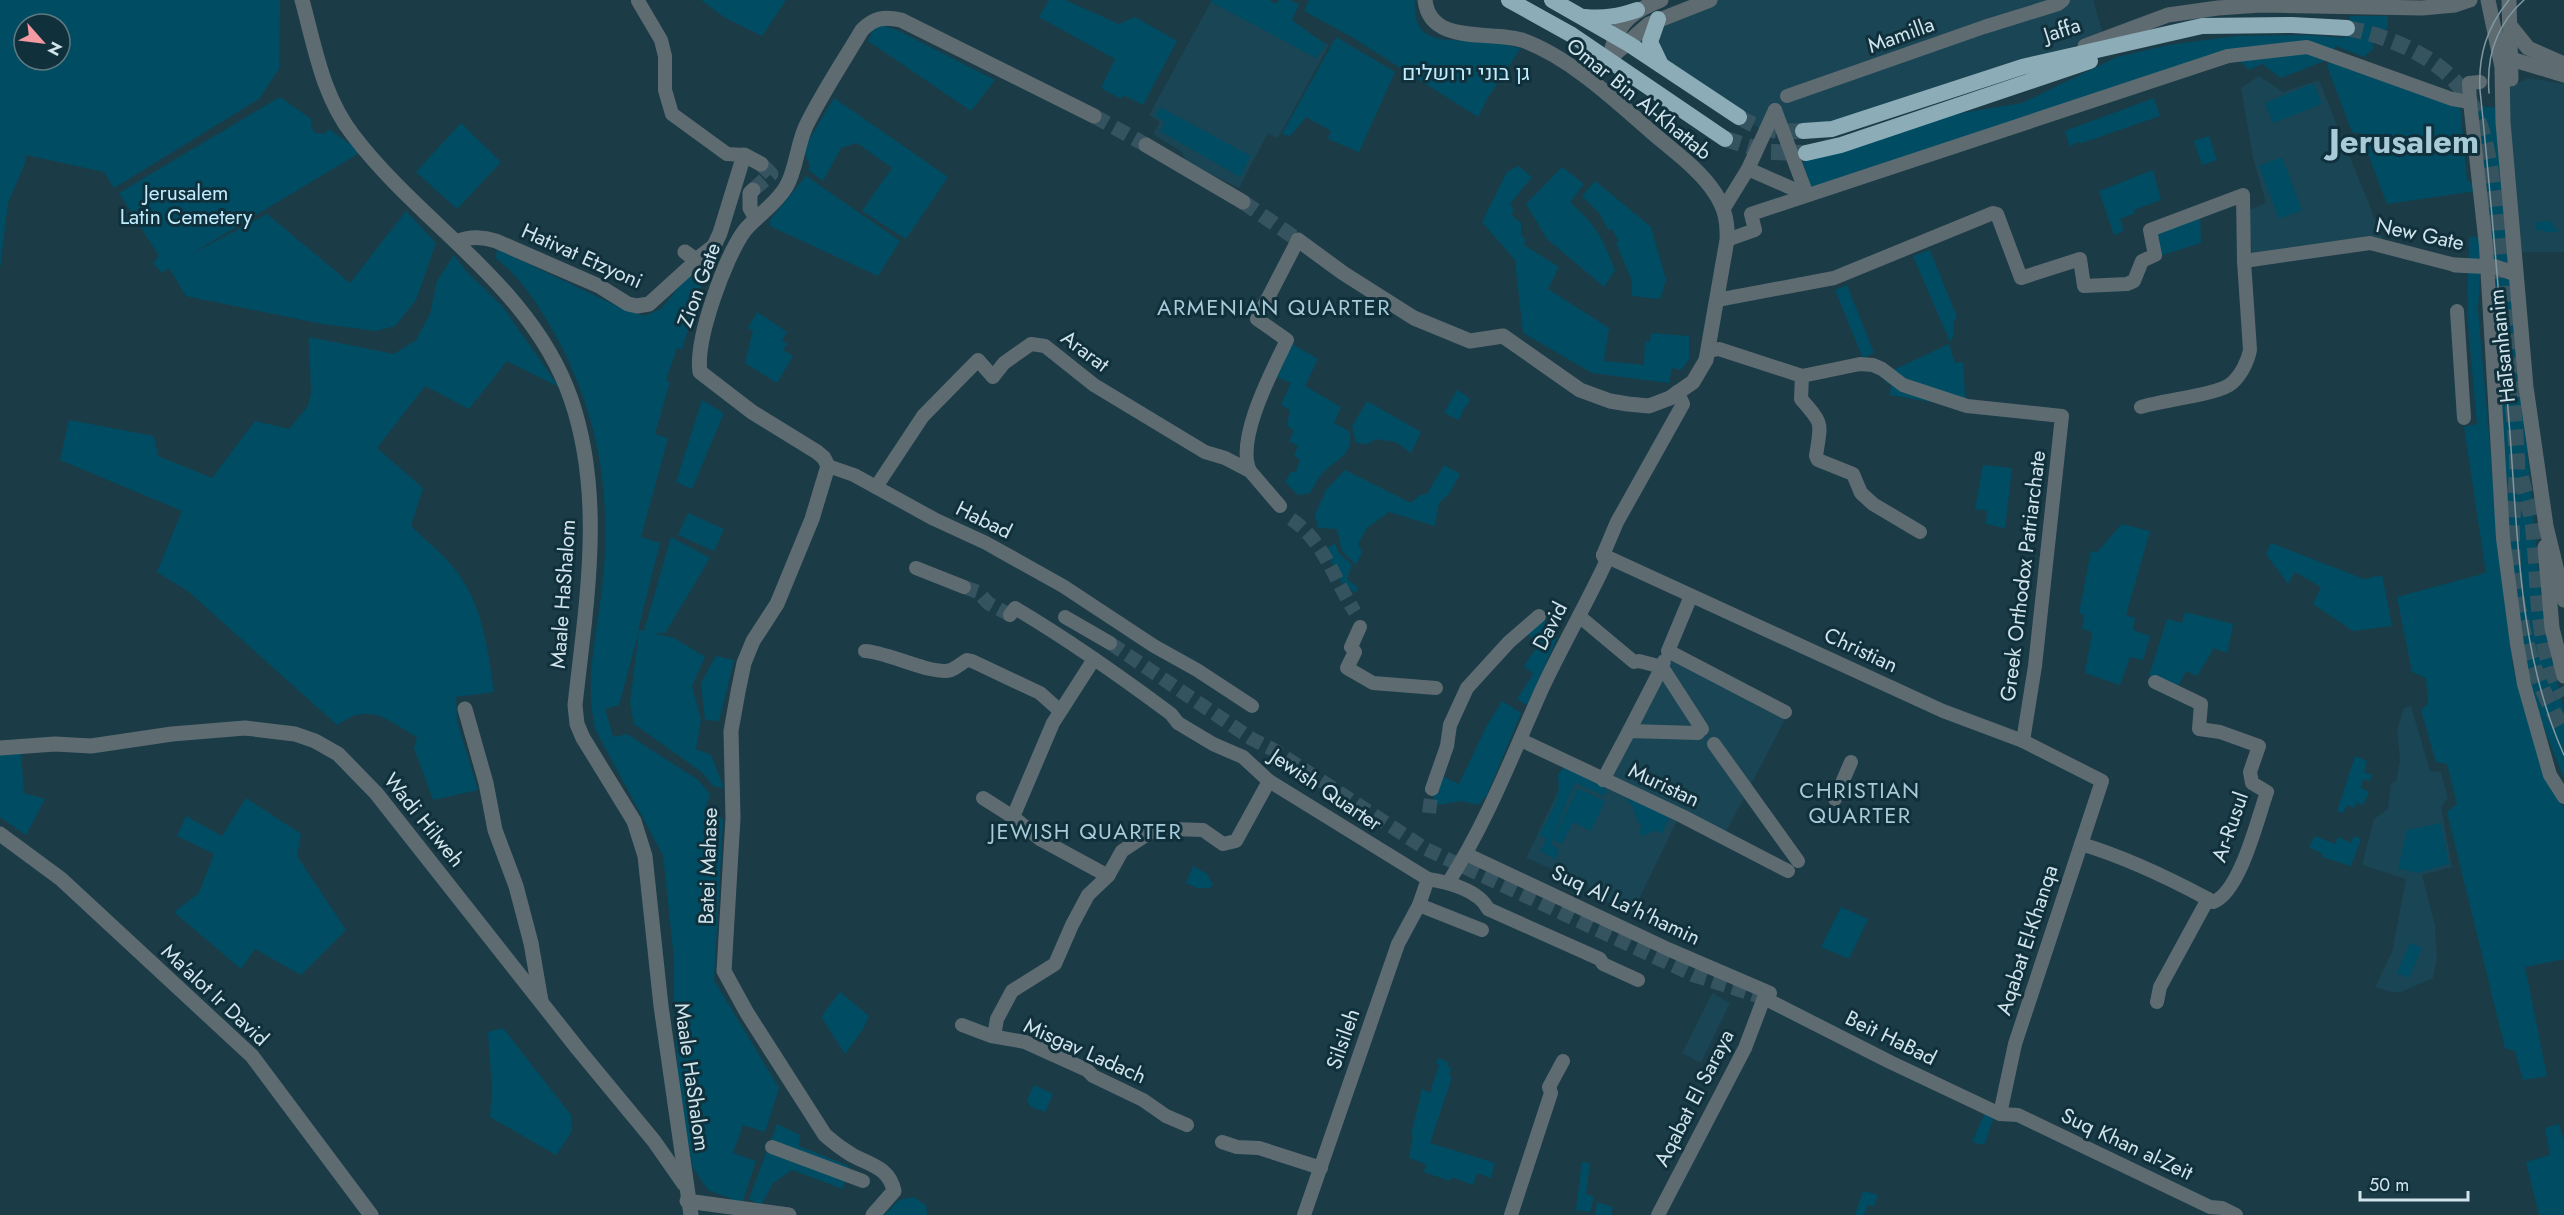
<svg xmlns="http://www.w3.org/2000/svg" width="2564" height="1215" font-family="Jost,Heebo,sans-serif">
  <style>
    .built { fill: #1a4554 }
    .green { fill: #004d63; fill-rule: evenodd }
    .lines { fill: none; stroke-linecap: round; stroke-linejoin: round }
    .pedestrian-tunnel { stroke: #365460; stroke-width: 14; stroke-dasharray: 14 7; stroke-linecap: butt }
    .minor-tunnel { stroke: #365460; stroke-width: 15; stroke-dasharray: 15 8; stroke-linecap: butt }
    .trunk-tunnel { stroke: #365460; stroke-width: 16; stroke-dasharray: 16 8; stroke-linecap: butt }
    .pedestrian { stroke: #5e6c72; stroke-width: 14 }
    .minor { stroke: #5e6c72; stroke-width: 15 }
    .tertiary { stroke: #5e6c72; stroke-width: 15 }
    .trunk { stroke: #8cacb8; stroke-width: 16 }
    .tram { stroke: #8098a1; stroke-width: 1.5 }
    .labels { text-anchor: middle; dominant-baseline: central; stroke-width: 6; stroke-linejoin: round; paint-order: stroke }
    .street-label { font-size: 21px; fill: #d2e4eb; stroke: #10303c }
    .park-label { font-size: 21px; fill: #bfedff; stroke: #10303c }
    .neighbourhood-label { font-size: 22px; letter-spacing: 1.5px; fill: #a8cbda; stroke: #10303c }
    .town-label { font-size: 33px; font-weight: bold; fill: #a8cbda; stroke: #10303c }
  </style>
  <rect width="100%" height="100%" fill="#1b3b47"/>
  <g class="built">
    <path d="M1212,0L1291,23L1329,45L1278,138L1268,133L1239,188L1185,161L1182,152L1153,134L1160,122L1149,115Z"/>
    <path d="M1715,0H2093L2103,34L2022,67L1803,131L1776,132L1759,128L1739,117L1667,65L1660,53L1658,19Z"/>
    <path d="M2259,76L2283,92L2319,80L2383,239L2366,236L2316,249L2252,257L2249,210L2266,203L2253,158L2241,88Z"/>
    <path d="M2528,78L2564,84V252H2516L2504,90Z"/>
    <path d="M1668,648L1790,710L1723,838L1601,782Z"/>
    <path d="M2411,706L2430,771L2441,772L2448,798L2441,807L2452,867L2422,875L2435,925L2437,958L2433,978L2401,992H2392L2375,987L2392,952L2406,879L2362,865L2374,819L2388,809L2391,783L2396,781L2400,760L2397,729L2404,708Z"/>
    <path d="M1569,769L1677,821L1632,913L1586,892L1589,885L1526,858Z"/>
    <path d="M1712,993L1730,1003L1701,1063L1682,1053Z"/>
  </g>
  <g class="green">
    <path d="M0,0H280L279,69L259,99L114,188L104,172L26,155L25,163L8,203L0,269ZM24,24H60V60H24Z"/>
    <path d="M701,0H786L762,36L724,17Z"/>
    <path d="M1049,0H1065L1119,24L1135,17L1177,41L1143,105L1123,95L1121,99L1101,88L1115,59L1039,17Z"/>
    <path d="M1212,0H1269L1276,4L1279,0H1290L1299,4L1292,20L1326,45L1316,58L1211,2Z"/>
    <path d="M1309,0H1415C1412,47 1446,39 1480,41C1494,41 1508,46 1521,48L1487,99L1478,117L1350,36L1304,11Z"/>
    <path d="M2350,16H2388L2387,29L2376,31L2373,43L2374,48L2364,57L2336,46L2327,60L2281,78L2262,64L2249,70L2239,60L2168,81L2141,92L2065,107L1811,189L1802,158L1938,117L2022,103L2117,57L2168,45L2236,36L2308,35L2343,38L2350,32Z"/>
    <path d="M880,24L899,31L995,80L971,111L868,41L873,30Z"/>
    <path d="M1336,37L1395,72L1359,152L1328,139L1331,131L1306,117L1290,136L1282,134Z"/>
    <path d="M2331,58L2460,104L2467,181L2477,184V191L2387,204L2360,133L2352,132L2327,66Z"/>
    <path d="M2314,83L2322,104L2273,123L2265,103Z"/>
    <path d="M280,97L311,119V127L315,133L324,134L329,129L361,152L188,256L267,214L350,283L406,211L436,243L416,300L395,326L376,331L322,324L186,296L169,268L162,273L153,263L159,256L119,193Z"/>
    <path d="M834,98L948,177L906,239L862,211L892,168L857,143L841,148L823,181L808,170L810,165L804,153L807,143Z"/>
    <path d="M2154,98L2160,116L2082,143L2077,142L2070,147L2065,131Z"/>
    <path d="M2477,106L2500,108L2513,300L2543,616L2564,711V779L2541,720L2524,664L2506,520L2489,250Z"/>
    <path d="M1160,107L1251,156L1240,177L1160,131L1165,122L1155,116Z"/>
    <path d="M461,123L501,162L457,209L416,172Z"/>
    <path d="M2209,136L2217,160L2202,165L2194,141Z"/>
    <path d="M2282,157L2302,210L2279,219L2259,166Z"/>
    <path d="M1518,166L1532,177L1510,204L1514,211L1511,215L1521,223V235L1526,240L1524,245L1559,267L1548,289L1609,328L1604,361L1644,365L1645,341L1650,342L1651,333L1689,336V359L1681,370L1672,368L1669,383L1592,373L1523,333L1515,260L1482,222L1507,172Z"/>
    <path d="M1562,167L1584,184L1570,202C1598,228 1601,235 1615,270L1604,287L1547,239L1526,204Z"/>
    <path d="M2153,170L2161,200L2134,210L2135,213L2120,219L2124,231L2114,235L2099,191Z"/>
    <path d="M806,176L900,241L878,276L770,226V220Z"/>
    <path d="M1595,181L1651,227L1666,280L1660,299L1632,296V281L1616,243L1619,242L1612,229L1608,230L1600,214L1582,196Z"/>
    <path d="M2200,214L2201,243L2159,256L2153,232Z"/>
    <path d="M2552,221L2553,227L2558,228V232H2543L2542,230H2536L2535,222Z"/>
    <path d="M2482,236L2478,311L2501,570L2513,668L2546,779L2564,809V959L2525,967L2547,1076L2523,1080L2515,1051L2505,1048L2447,812L2457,804L2447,764L2436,762L2421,710L2428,704L2426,678L2412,672L2397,597L2486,573L2464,427L2477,424L2467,313L2469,237Z"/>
    <path d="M497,249L621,308L644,316L661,309L693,270L711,253L682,350L677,348L666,380L670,382L655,434L668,438L641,537L660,543L638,630L644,631L671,537L710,558L665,633H652L674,638L705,657L692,686L701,720L696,749L711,755L724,788L713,786L703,773L634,724L630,703L639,631L619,705L605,709L613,737L627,734L698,780L710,794L706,806L723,820L714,980L779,1088L765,1132L743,1125L733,1153L756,1161L742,1203L708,1190L693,1168L679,1098L674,1005V959L663,855L595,729C584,678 598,630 603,580C612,489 597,408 552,329C537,303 520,277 496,258Z"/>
    <path d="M1930,250L1957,317L1953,323L1954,335L1950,342L1913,256Z"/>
    <path d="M454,255L466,271L502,306L559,387L507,361L469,409L425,386L377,448L423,488L411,526C426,541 445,555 457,572C483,606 488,651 494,692L456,697L457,721L478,790L433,800L414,748L417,737C387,720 370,701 337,725L189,592L157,572L182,511L60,460L69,420L154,436L158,456L212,478L255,421L289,429L308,406L311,392L309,337L394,354L416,340L430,314L437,281Z"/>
    <path d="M1847,285L1874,353L1863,358L1835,290Z"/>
    <path d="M757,312L787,332L782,340L787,344L783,350L793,356L777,383L745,363L753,331L748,328Z"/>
    <path d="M1292,344L1318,359L1305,386L1341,407L1334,423L1350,432C1353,457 1336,458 1323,473C1318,478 1314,487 1310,493L1298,495L1285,482L1291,472H1296L1300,459L1294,456L1298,446L1289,441L1294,430L1287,426L1290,410L1281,405L1291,383L1277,377Z"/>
    <path d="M1949,344L1955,363L1963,362L1966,408L1890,395L1891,384L1886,383L1889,372Z"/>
    <path d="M1457,390L1468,397L1470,401L1463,410L1459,420L1444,413Z"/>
    <path d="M702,400L724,413L692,489L676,482Z"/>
    <path d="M1367,401L1421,432L1411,453L1396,442L1375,439L1368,444L1356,443L1352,426Z"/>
    <path d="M1444,465L1460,474L1449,494L1439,503L1435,526L1389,512L1367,528L1358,544L1362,552L1356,565L1342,551L1337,529L1318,528L1315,514L1326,490L1345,470L1411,503L1420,495L1427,494Z"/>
    <path d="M1983,465L2012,468L2005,528L1986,524L1987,511L1975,509Z"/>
    <path d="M688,513L724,529L714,551L678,535Z"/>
    <path d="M2122,524L2150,531L2126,615L2135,618L2133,630L2150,636L2143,660L2130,657L2120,685L2085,673L2092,632L2082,629L2084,615L2079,613L2091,551L2097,552Z"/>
    <path d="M1335,543L1339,553L1352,565L1347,579L1358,588L1356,593L1342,583L1325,550Z"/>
    <path d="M2271,543L2364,579L2382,575L2392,626L2353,631L2313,604L2321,587L2295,572L2288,584L2266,554Z"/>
    <path d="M2185,612L2233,624L2227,653L2214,648L2197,676L2186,671L2177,688L2149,676L2167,619L2182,623Z"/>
    <path d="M1542,617L1546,620L1545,627L1556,634L1557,639L1527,705L1517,699L1533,674L1524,666L1539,644L1526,633Z"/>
    <path d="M716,656L734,660L719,721L705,720L701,683Z"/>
    <path d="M1502,701L1521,713L1487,795L1478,805L1461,801L1431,806L1440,775L1459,784L1486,727Z"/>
    <path d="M21,753L24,793L45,799L26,835L0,817V754Z"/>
    <path d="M2355,756L2367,761L2364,772L2372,775L2370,781L2363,779L2361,788L2369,792L2363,805L2357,802L2354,808L2347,805L2343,813L2337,811Z"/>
    <path d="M1573,762L1607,790L1604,796L1575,783L1552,840L1553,846L1559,850L1555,859L1540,851L1547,839L1539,835C1548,817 1564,796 1557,776L1565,766Z"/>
    <path d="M1577,788L1605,801L1591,831L1573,822L1562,844L1553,840Z"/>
    <path d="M1629,795L1670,816L1662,834L1656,830L1643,836L1639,833L1642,825L1638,822L1632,806L1627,800Z"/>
    <path d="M246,798L301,834L297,856L346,930L301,975L255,949L241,969L174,912L199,893L214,854L177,836L186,816L222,836Z"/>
    <path d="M2441,823L2449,864L2417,873L2398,868L2407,830Z"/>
    <path d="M2315,836L2335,844L2338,837L2351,843L2354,836L2361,839L2351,866L2322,857L2323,854L2309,847Z"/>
    <path d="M1193,866L1207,874L1213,884L1210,888H1197L1186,883Z"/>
    <path d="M1841,907L1868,919L1849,959L1821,947Z"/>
    <path d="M2410,943L2422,948L2409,978L2397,973Z"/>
    <path d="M840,992L869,1016L863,1029L845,1054L822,1018L823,1014Z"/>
    <path d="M503,1028L571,1115L572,1131L556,1155L490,1117L492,1088L488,1032Z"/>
    <path d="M1438,1058L1448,1062L1447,1066L1451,1068L1449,1076L1452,1077L1430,1143L1495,1163L1491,1178L1477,1173L1473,1185L1452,1177L1450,1181L1424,1172L1426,1164L1409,1158L1413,1136L1411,1135L1422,1089L1430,1093L1439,1065L1436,1063Z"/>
    <path d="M1034,1085L1053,1094L1045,1112L1031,1107L1027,1100Z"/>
    <path d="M1985,1113L1994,1117L1984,1145L1972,1142Z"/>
    <path d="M777,1124L800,1135L799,1146L849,1166L843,1189L792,1170L773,1183L761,1206L749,1199Z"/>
    <path d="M2559,1124L2564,1141V1215H2539L2526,1162L2550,1155L2545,1128Z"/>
    <path d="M1582,1162L1590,1163L1586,1194L1594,1197L1590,1212L1576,1210Z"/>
    <path d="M1863,1191L1878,1195L1874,1206L1868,1205L1864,1215H1855Z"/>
    <path d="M913,1197L926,1205L927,1215H884L899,1200Z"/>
    <path d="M1597,1202L1613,1207L1611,1215H1595Z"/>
  </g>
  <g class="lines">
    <g class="pedestrian-tunnel">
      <path d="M1291,519C1325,542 1333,578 1355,612"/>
      <path d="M964,587L978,592L988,603L1010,615"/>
      <path d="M1110,643L1252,739L1274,750L1426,849L1693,975L1764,998"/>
      <path d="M1429,813L1432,789"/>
    </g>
    <g class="minor-tunnel">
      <path d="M1094,116L1146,145"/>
      <path d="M753,190L771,174L761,164"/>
      <path d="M1243,202L1298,240"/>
    </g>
    <g class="trunk-tunnel">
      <path d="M2347,28C2392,37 2445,59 2469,100C2492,141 2495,205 2499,251C2504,320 2513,390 2517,459C2518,483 2512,507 2512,532C2512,604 2527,668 2564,731"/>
      <path d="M1739,117C1762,131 1776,132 1803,131"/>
      <path d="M1725,139L1767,152L1806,153"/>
      <path d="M2521,477C2525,494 2531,511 2533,527C2540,584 2533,645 2564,696"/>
    </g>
    <g class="pedestrian">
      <path d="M638,1L661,40L665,56V90L672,114L727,154L744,155"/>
      <path d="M1787,96L1984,27L2058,4L2063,0"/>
      <path d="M2470,102L2486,246L2503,538L2517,644L2524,684L2550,775L2564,797"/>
      <path d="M1775,110L1807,195"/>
      <path d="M1748,169L1807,195"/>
      <path d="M1724,208L1748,169L1775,110"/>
      <path d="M1727,240L1755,230L1751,214L2228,56L2307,47L2452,99L2470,102L2469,83L2480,82"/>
      <path d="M2244,261L2370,243L2455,265"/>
      <path d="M1717,300L1834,278L1993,213L1997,214L2021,278L2080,259L2084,286L2127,284L2134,281L2142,261L2155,255L2150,230L2243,195L2244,261L2250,350C2248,361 2241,375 2232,383C2219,395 2161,400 2141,407"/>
      <path d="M2457,311L2464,418"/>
      <path d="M1709,351L1719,349L1802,376L1860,364L1873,365L1882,369L1903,385L1967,406L2062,416L2035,666L2023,741"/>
      <path d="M1802,376L1801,399C1824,425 1821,422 1816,456L1818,460L1853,474L1861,493L1873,504L1920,532"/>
      <path d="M828,466L854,475L934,519L986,543L1063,586L1154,646L1197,670L1252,706"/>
      <path d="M1250,471C1235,440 1273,369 1287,340L1257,319L1298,240"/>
      <path d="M876,487L923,416L978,360L993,377L1004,363L1031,344L1045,346L1094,385L1205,452L1225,458L1250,471L1280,506"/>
      <path d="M1603,555L1943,711L2023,741L2102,781L2015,1044L2000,1114"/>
      <path d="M916,568L964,587"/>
      <path d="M1691,596L1668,651L1785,712"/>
      <path d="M1010,615L1015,608C1069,640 1120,676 1171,714L1178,723L1213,744L1243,757L1269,781L1428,879C1447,882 1479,890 1488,909L1600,959L1603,964L1638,980"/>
      <path d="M1579,616L1634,662L1639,661L1662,667L1629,731"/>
      <path d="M1065,617L1110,643"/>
      <path d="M1360,627L1351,647L1355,652L1347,668L1373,683L1436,688"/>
      <path d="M865,651C888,652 933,676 951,670C956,668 962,663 967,660L972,661L1040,693L1059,710"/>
      <path d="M1664,661L1662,667L1702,729"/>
      <path d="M2155,682L2201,704L2199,729L2220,732L2259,746L2250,772L2252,783L2267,792C2258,817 2240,893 2213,902L2208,899L2160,987L2157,1002"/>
      <path d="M1521,740L1682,816L1788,871"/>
      <path d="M1714,744L1798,861"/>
      <path d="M1603,780L1629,731L1698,733"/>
      <path d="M1432,789L1447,746L1450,725L1467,688L1509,642L1539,616"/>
      <path d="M983,798L1013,817L1040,839L1108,876"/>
      <path d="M1835,799L1851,762"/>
      <path d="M1013,817L1053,723L1094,659"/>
      <path d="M2081,844C2125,857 2167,877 2208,899"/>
      <path d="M1466,854L1670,950L1770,993"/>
      <path d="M1448,883C1487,822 1513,754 1542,689C1562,646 1586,605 1606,562L1603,555L1617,522L1683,404L1677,392"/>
      <path d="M1419,905L1482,930"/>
      <path d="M962,1025L991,1036L1025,1042L1087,1070L1093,1076L1143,1100L1166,1116L1187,1125"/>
      <path d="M994,1036L997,1019L1012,991L1055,964L1072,925L1088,895L1108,876L1122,851L1151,832L1173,829L1203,830L1223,844L1236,841L1269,781"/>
      <path d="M1222,1142L1237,1147L1259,1148L1321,1168"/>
      <path d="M772,1147L863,1181"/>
      <path d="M1304,1215L1398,944L1419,905L1428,879"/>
      <path d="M1511,1215L1551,1093L1549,1087L1563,1061"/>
      <path d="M1658,1215L1745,1048L1764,998L1890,1062L2000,1114L2018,1115L2210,1207L2222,1208L2236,1215"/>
    </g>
    <g class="minor">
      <path d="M1146,145L1243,202"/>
      <path d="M753,190L750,193V208L756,219"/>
      <path d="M1298,240L1343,273L1414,318L1470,341L1503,336L1580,390L1610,401L1628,404L1649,406L1670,398L1693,382L1706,360L1727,240C1728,222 1725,208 1715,193C1700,170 1676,153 1655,135C1617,102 1570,57 1522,40C1491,30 1430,46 1425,0"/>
      <path d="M457,242C469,236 484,237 496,241L599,286L628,304L637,306L649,304L692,265L696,260L685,252"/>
      <path d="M696,260L714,246L720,233L744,155L761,164"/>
      <path d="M2455,265L2496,267L2515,274"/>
      <path d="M465,709L486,783L495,830L516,886L531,943L541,1001"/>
      <path d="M687,1201L789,1215"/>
      <path d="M873,1215L894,1191C889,1167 870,1165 852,1155C842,1149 834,1143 825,1135L747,1013L724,971L733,818L731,731L738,692L744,663L753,641L777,604L812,519L828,466L824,458L817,452L752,412L700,372C695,340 725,257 745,230C758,215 776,204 786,187C796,171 797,145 806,126C822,93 843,62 862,30C874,18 884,16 901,20L1094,116"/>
    </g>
    <g class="tertiary">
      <path d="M302,0C315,47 322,95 353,135C422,226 532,286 571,399C605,498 586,604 575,705L577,724L583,738L634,821L645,856L661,1006L691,1215"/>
      <path d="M2488,0L2502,67L2503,122L2526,387L2546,526L2564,600"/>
      <path d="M2509,0L2511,79"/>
      <path d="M2512,28L2528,48L2564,64"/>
      <path d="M2085,46L2168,15L2218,8L2261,5L2422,8L2455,5L2470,0"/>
      <path d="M1612,48C1619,20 1636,10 1661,0"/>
      <path d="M2505,52L2511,59L2564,75"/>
      <path d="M1609,59L1649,24L1710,0"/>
      <path d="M2545,547L2552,628L2564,676"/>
      <path d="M0,748L55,744L91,746L172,734L245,728L295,734L315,741L338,754L376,793L578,1049L654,1141L684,1184"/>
      <path d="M0,834L61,879L252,1056L371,1215"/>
    </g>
    <g class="trunk">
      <path d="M1509,0L1572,35L1725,139"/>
      <path d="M1552,0L1629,44L1739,117"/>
      <path d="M1585,17C1605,19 1619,16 1637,10"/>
      <path d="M1658,19L1650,42L1661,65"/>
      <path d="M1803,131L1832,129L2022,67L2202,26L2292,25L2347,28"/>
      <path d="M1806,153L1841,145L2090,61"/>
    </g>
    <g class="tram">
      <path d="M2509,0C2487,27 2478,55 2480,90C2492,205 2501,319 2510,434C2518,541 2519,655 2564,755"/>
      <path d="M2489,93C2486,56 2496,25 2524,0"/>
    </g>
  </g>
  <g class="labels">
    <g class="street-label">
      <text transform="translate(2062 30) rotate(-18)">Jaffa</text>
      <text transform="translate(1901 35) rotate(-20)">Mamilla</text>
      <text transform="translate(1639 99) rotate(39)">Omar Bin Al-Khattab</text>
      <text transform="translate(2420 234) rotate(12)">New Gate</text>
      <text transform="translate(582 256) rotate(24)">Hativat Etzyoni</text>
      <text transform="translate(699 285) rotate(-70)">Zion Gate</text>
      <text transform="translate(2502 346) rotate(-96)">HaTsanhanim</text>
      <text transform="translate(1085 351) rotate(37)">Ararat</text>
      <text transform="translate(984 520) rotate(26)">Habad</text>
      <text transform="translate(2023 576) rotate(-83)">Greek Orthodox Patriarchate</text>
      <text transform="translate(563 594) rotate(-86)">Maale HaShalom</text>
      <text transform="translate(1550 626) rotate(-63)">David</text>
      <text transform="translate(1861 650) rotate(25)">Christian</text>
      <text transform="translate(1664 785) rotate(25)">Muristan</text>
      <text transform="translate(1326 790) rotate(34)">Jewish Quarter</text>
      <text transform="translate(424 820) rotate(51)">Wadi Hilweh</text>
      <text transform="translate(2230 827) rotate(-71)">Ar-Rusul</text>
      <text transform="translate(708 866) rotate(-88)">Batei Mahase</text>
      <text transform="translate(1626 905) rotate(25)">Suq Al La'h'hamin</text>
      <text transform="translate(2027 940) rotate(-72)">Aqabat El-Khanqa</text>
      <text transform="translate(215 995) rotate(43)">Ma'alot Ir David</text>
      <text transform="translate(1891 1038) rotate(26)">Beit HaBad</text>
      <text transform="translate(1343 1039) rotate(-71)">Silsileh</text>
      <text transform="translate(1085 1051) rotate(24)">Misgav Ladach</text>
      <text transform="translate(692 1077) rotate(82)">Maale HaShalom</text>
      <text transform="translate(1694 1098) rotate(-63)">Aqabat El Saraya</text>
      <text transform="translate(2127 1144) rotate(25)">Suq Khan al-Zeit</text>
    </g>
    <g class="park-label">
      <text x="1466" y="73">גן בוני ירושלים</text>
      <text x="186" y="193">Jerusalem<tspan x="186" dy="24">Latin Cemetery</tspan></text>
    </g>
    <g class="neighbourhood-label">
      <text x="1274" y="307">ARMENIAN QUARTER</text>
      <text x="1860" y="790">CHRISTIAN<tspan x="1860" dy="25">QUARTER</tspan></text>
      <text x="1086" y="831">JEWISH QUARTER</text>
    </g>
    <g class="town-label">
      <text x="2404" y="141">Jerusalem</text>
    </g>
  </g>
  <g transform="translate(42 42) rotate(118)"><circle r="28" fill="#10303c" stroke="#5e7882" stroke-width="1.5"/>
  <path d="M0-4.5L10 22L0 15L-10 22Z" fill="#f49aa2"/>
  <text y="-9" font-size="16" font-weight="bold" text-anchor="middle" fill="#d2e4eb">N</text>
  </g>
  <path d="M2360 1191v9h108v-9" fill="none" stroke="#d2e4eb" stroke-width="3"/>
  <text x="2369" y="1191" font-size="18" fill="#d2e4eb" stroke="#10303c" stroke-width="4.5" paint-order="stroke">50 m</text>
</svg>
